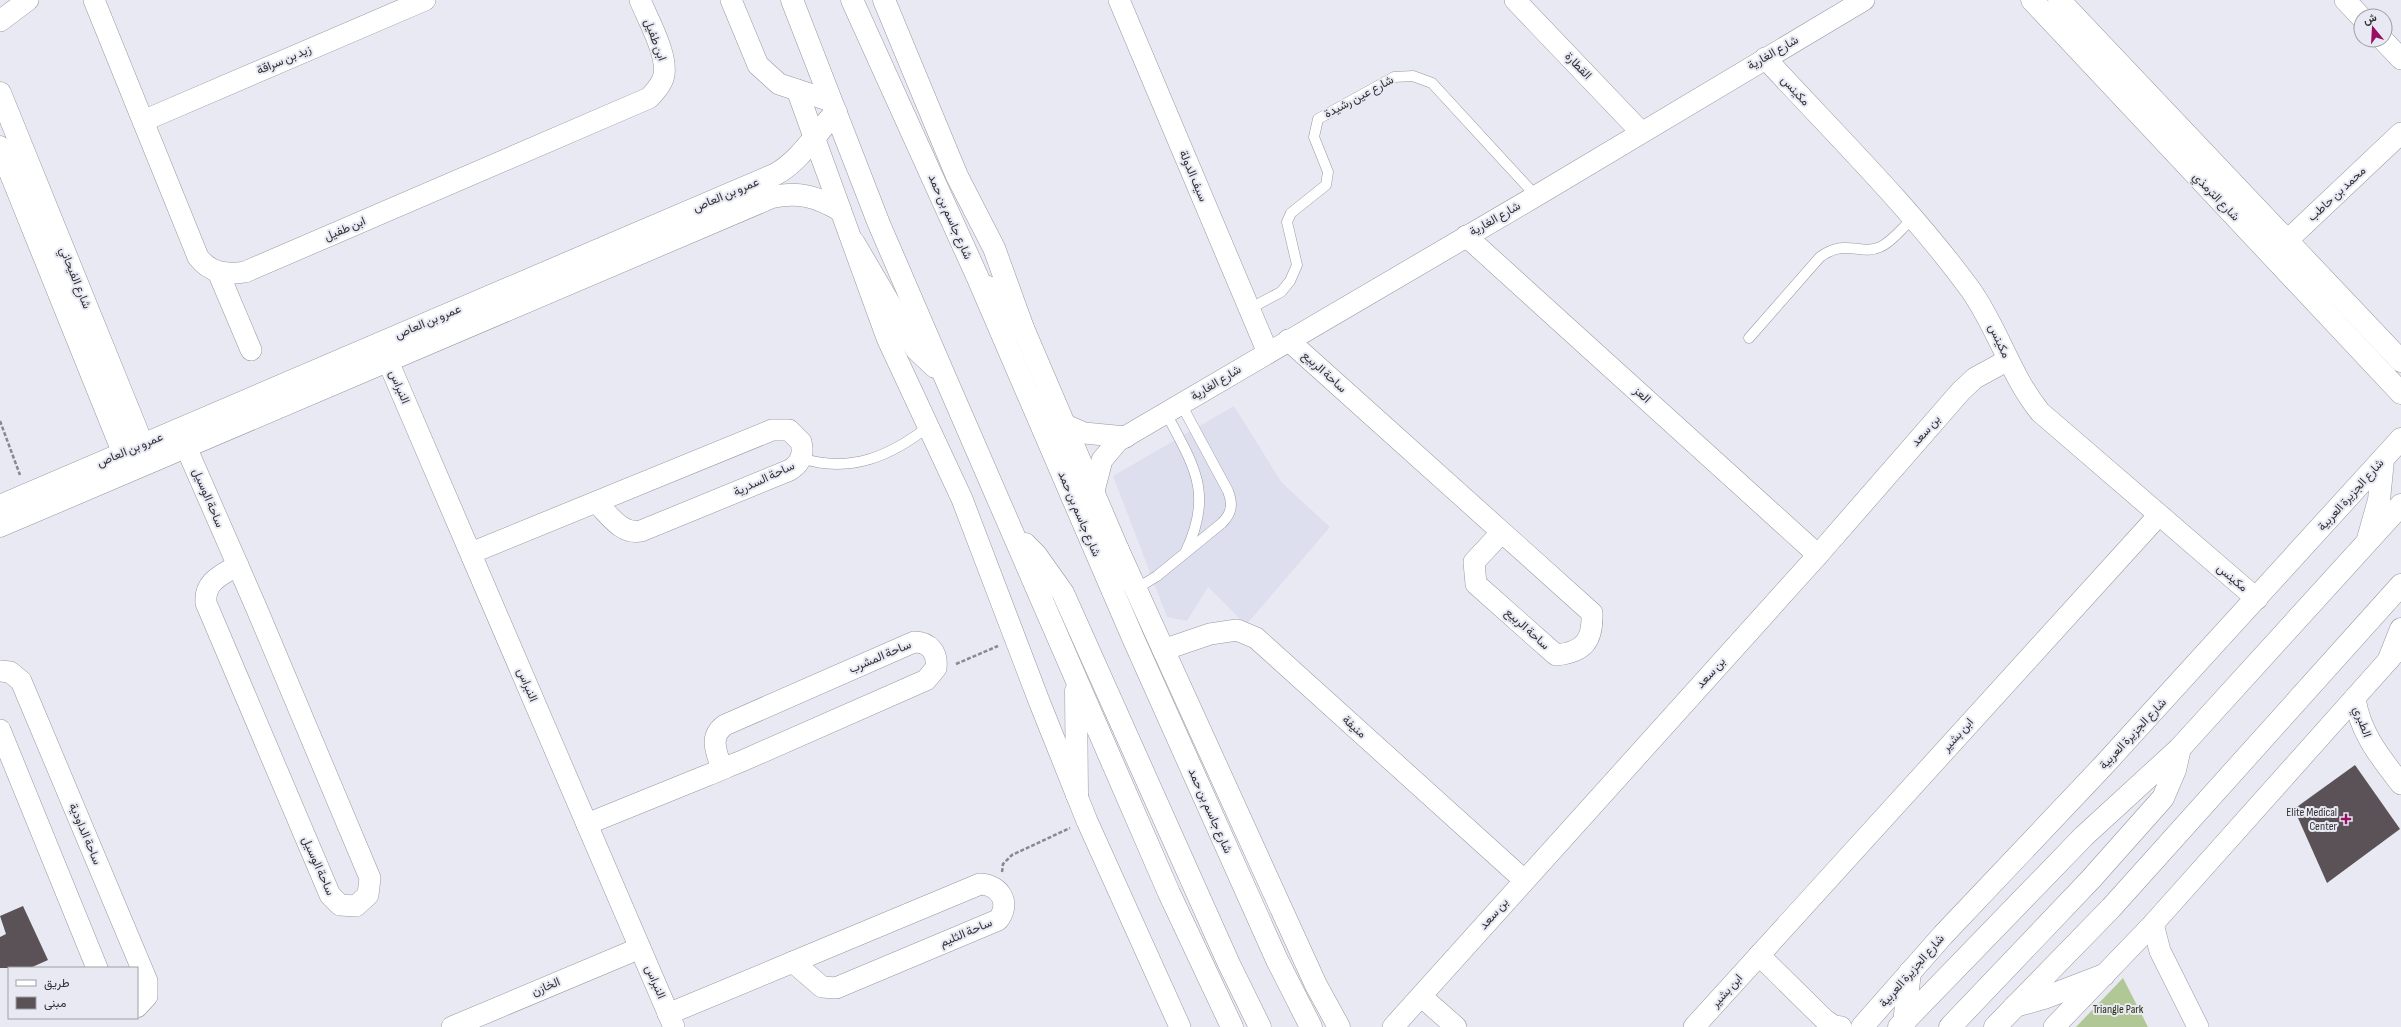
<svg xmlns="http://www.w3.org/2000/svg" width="2401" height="1027" font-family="'Sofia Sans Condensed',Vazirmatn,sans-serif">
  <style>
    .built { fill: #dddfef }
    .green { fill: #b2c796 }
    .building { fill: #5a5257 }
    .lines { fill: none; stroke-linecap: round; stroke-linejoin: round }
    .service-casing { stroke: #9798a0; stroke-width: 11 }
    .minor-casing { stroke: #9798a0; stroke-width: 22 }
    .tertiary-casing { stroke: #9798a0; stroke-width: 23 }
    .secondary-casing { stroke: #9798a0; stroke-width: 23 }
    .primary-casing { stroke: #9798a0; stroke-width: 23 }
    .path { stroke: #88898f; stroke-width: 2.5; stroke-dasharray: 4 2; stroke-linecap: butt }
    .service { stroke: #fff; stroke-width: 10 }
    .minor { stroke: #fff; stroke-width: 21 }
    .tertiary { stroke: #fff; stroke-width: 22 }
    .secondary { stroke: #fff; stroke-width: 22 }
    .primary { stroke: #fff; stroke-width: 22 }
    .poi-dot { fill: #970e63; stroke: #e8e9f2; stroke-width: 1.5 }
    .labels { text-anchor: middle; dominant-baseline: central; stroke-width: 4; stroke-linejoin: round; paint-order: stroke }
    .street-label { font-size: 12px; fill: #323236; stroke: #e8e9f2 }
    .poi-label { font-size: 12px; fill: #323236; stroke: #e8e9f2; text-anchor: end }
    .park-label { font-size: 12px; fill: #24310e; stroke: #e8e9f2 }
  </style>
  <rect width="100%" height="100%" fill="#e8e9f2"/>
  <path class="built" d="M1234,406L1282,483L1330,527L1246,625L1208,587L1187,621L1167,617L1113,476Z"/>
  <path class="green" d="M2123,978L2148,1027H2076Z"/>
  <g class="building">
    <path d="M2355,765L2400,829L2327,883L2294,809Z"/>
    <path d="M23,906L48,960L30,968H0V937L6,934L0,916Z"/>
  </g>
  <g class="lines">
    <g class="service-casing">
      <g id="service">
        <path d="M1249,309L1281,292L1290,281L1297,265L1287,222L1291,213L1326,185L1328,172L1314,137L1318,119L1394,77L1413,76L1432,83L1536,196"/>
        <path d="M1749,338L1820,257C1846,238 1860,256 1880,247C1892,242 1903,227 1912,219"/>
        <path d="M1166,413C1193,465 1214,492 1186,551"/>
        <path d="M801,458C850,474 891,456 929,426"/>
        <path d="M1136,589L1157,576L1222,523C1232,513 1233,504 1228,491L1181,404"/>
      </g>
    </g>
    <g class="minor-casing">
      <g id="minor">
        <path d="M94,0L198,257C210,273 226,275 245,272L649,98C654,93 659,87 662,81C672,61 648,20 640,0"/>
        <path d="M731,0L758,65L779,84L831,101"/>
        <path d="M1119,0L1268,353"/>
        <path d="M1515,0L1641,132"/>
        <path d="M2345,0L2361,17"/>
        <path d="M0,21L28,0"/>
        <path d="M2383,40L2401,59"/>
        <path d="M1765,58C1834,133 1909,206 1970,289C1998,328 2010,375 2040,412L2257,599"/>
        <path d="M797,90L887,338L962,499L1039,701L1087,821L1180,1027"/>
        <path d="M143,121L425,0"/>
        <path d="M1466,236L1818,555"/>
        <path d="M2274,253L2401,133"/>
        <path d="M218,272L251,350"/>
        <path d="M1288,340L1592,613C1593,641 1584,652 1556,655L1476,584L1474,562L1501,533"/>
        <path d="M381,345L674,1027"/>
        <path d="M1065,425L1084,433L1126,437"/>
        <path d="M179,431L256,607L370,878L368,895L356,906L340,905L330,895L206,603C204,581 222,575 238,565"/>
        <path d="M1094,491L1102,460L1118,441L1536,196L1864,0"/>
        <path d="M471,553L772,430H789L801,442C804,454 801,463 790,470L641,531C622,535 610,516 597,503"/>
        <path d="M1163,650L1210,634L1237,630L1256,638L1524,880"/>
        <path d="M0,671L10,672L21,681L147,981V996L137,1007"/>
        <path d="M2355,698C2360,733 2380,757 2401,784"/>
        <path d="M0,730L97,968"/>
        <path d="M587,824L708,775C719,771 731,765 742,761L926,680L936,668C938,653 930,642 914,642L725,725C708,737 717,753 722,769"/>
        <path d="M980,884C1001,885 1011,904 998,920L836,988L822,987L793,962Z"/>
        <path d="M2153,924L2160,951L2198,1027"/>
        <path d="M1759,955L1825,1020L1834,1026L1841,1027"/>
        <path d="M1422,997L1456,1027"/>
        <path d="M668,1014L793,962"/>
        <path d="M452,1027L640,948"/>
        <path d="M1393,1027L1818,555L1961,391L1975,378L2008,360"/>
        <path d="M1694,1027L2158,516"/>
        <path d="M2054,1027L2153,924L2401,646"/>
      </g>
    </g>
    <g class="tertiary-casing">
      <g id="tertiary">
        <path d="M884,0L957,176L994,248L1023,328L1118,550L1316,985L1339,1027"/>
        <path d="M2032,0L2401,393"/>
        <path d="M2059,0L2401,361"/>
        <path d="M0,93L148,458"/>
        <path d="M0,147L129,467"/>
        <path d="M0,506L776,174C801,160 816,133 836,112"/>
        <path d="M0,526L772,197C799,191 817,197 840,210"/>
        <path d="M1862,1027L1943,935L2103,766L2401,439"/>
      </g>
    </g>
    <g class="secondary-casing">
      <g id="secondary">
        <path d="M2368,539L2379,500L2383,460"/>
        <path d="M2389,659L2401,629"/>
        <path d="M2015,1006L2044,998L2104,975"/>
        <path d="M1904,1023L1910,972"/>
        <path d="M1899,1027L2084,836L2180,748L2401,505"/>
        <path d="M1995,1027L2111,908L2401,585"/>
      </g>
    </g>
    <g class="primary-casing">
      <g id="primary">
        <path d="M792,0L879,224L945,377L1169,893L1232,1027"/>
        <path d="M852,0L977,276L1133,638L1277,960L1311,1027"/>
        <path d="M854,243L916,349L935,367"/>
        <path d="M988,287L1010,310L1023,328"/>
        <path d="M1025,544L1036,555L1063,593L1229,964L1260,1027"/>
        <path d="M1113,591L1118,550"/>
        <path d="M1076,691L1077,795"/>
        <path d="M1950,1027L2091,879L2163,798L2175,770L2180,748"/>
      </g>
    </g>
    <g class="path">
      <path d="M0,421L20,475"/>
      <path d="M956,664L998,646"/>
      <path d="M1002,872L1003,864L1012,855L1070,828"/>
    </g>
    <use href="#service" class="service"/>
    <use href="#minor" class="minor"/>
    <use href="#tertiary" class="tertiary"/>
    <use href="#secondary" class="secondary"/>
    <use href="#primary" class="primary"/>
  </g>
  <path class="poi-dot" d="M2344 813h4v4h4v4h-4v4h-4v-4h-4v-4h4z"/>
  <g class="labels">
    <g class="street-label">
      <text transform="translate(655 40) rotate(70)">ابن طفيل</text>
      <text transform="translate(1773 53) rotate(-30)">شارع الغارية</text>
      <text transform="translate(284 60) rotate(-23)">زيد بن سراقة</text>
      <text transform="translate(1578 66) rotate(46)">القطارة</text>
      <text transform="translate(1795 91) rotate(47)">مكينس</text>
      <text transform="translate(1359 97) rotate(-28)">شارع عين رشيدة</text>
      <text transform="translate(1193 176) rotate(67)">سيف الدولة</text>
      <text transform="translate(2337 194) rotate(-43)">محمد بن حاطب</text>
      <text transform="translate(726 195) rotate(-23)">عمرو بن العاص</text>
      <text transform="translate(2216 197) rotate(46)">شارع الترمذي</text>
      <text transform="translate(950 217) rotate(66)">شارع جاسم بن حمد</text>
      <text transform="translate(1495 219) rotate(-30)">شارع الغارية</text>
      <text transform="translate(345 229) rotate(-23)">ابن طفيل</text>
      <text transform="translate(75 278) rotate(68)">شارع الفيحاني</text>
      <text transform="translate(428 322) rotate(-23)">عمرو بن العاص</text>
      <text transform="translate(1999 341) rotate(65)">مكينس</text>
      <text transform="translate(1324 372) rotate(42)">ساحة الربيع</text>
      <text transform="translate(1216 383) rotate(-31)">شارع الغارية</text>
      <text transform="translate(399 387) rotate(67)">النبراس</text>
      <text transform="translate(1642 395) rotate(42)">العز</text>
      <text transform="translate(1926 431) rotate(-49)">بن سعد</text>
      <text transform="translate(130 450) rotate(-23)">عمرو بن العاص</text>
      <text transform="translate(764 479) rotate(-25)">ساحة السدرية</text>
      <text transform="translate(2351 495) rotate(-48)">شارع الجزيرة العربية</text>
      <text transform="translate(208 498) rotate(67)">ساحة الوسيل</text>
      <text transform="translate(1079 514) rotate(67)">شارع جاسم بن حمد</text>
      <text transform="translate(2232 578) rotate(40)">مكينس</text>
      <text transform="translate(1527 629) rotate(42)">ساحة الربيع</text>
      <text transform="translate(880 657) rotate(-23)">ساحة المشرب</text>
      <text transform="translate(1711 673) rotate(-48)">بن سعد</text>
      <text transform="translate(527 685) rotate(67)">النبراس</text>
      <text transform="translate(2362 722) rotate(70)">الطبري</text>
      <text transform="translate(1354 727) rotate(42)">منيفة</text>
      <text transform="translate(2133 734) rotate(-47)">شارع الجزيرة العربية</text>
      <text transform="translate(1958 735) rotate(-48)">ابن بشير</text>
      <text transform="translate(1210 811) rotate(66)">شارع جاسم بن حمد</text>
      <text transform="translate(85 834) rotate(67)">ساحة الداودية</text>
      <text transform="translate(318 866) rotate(66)">ساحة الوسيل</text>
      <text transform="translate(1494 914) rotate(-49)">بن سعد</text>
      <text transform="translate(966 933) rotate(-23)">ساحة الثليم</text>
      <text transform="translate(1912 971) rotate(-49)">شارع الجزيرة العربية</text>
      <text transform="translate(655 982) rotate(67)">النبراس</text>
      <text transform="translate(546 987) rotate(-23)">الخازن</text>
      <text transform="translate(1727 991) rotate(-48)">ابن بشير</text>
    </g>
    <g class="poi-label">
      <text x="2337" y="812">Elite Medical<tspan x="2337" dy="14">Center</tspan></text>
    </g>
    <g class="park-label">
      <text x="2118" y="1009">Triangle Park</text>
    </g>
  </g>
  <rect x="8" y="967" width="130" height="52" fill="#e8e9f2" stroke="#9fa0a7"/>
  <rect x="16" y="980" width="20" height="6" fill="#ffffff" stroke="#9fa0a7"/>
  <text x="44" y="987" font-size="12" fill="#323236">طريق</text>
  <rect x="16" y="997" width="20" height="12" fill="#5a5257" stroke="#9fa0a7"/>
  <text x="44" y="1007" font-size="12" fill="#323236">مبنى</text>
  <g transform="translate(2373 28) rotate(342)"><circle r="19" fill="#e8e9f2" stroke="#9fa0a7"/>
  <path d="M0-3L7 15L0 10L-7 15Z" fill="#970e63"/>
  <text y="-6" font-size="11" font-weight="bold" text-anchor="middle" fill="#323236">ش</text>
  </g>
</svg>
